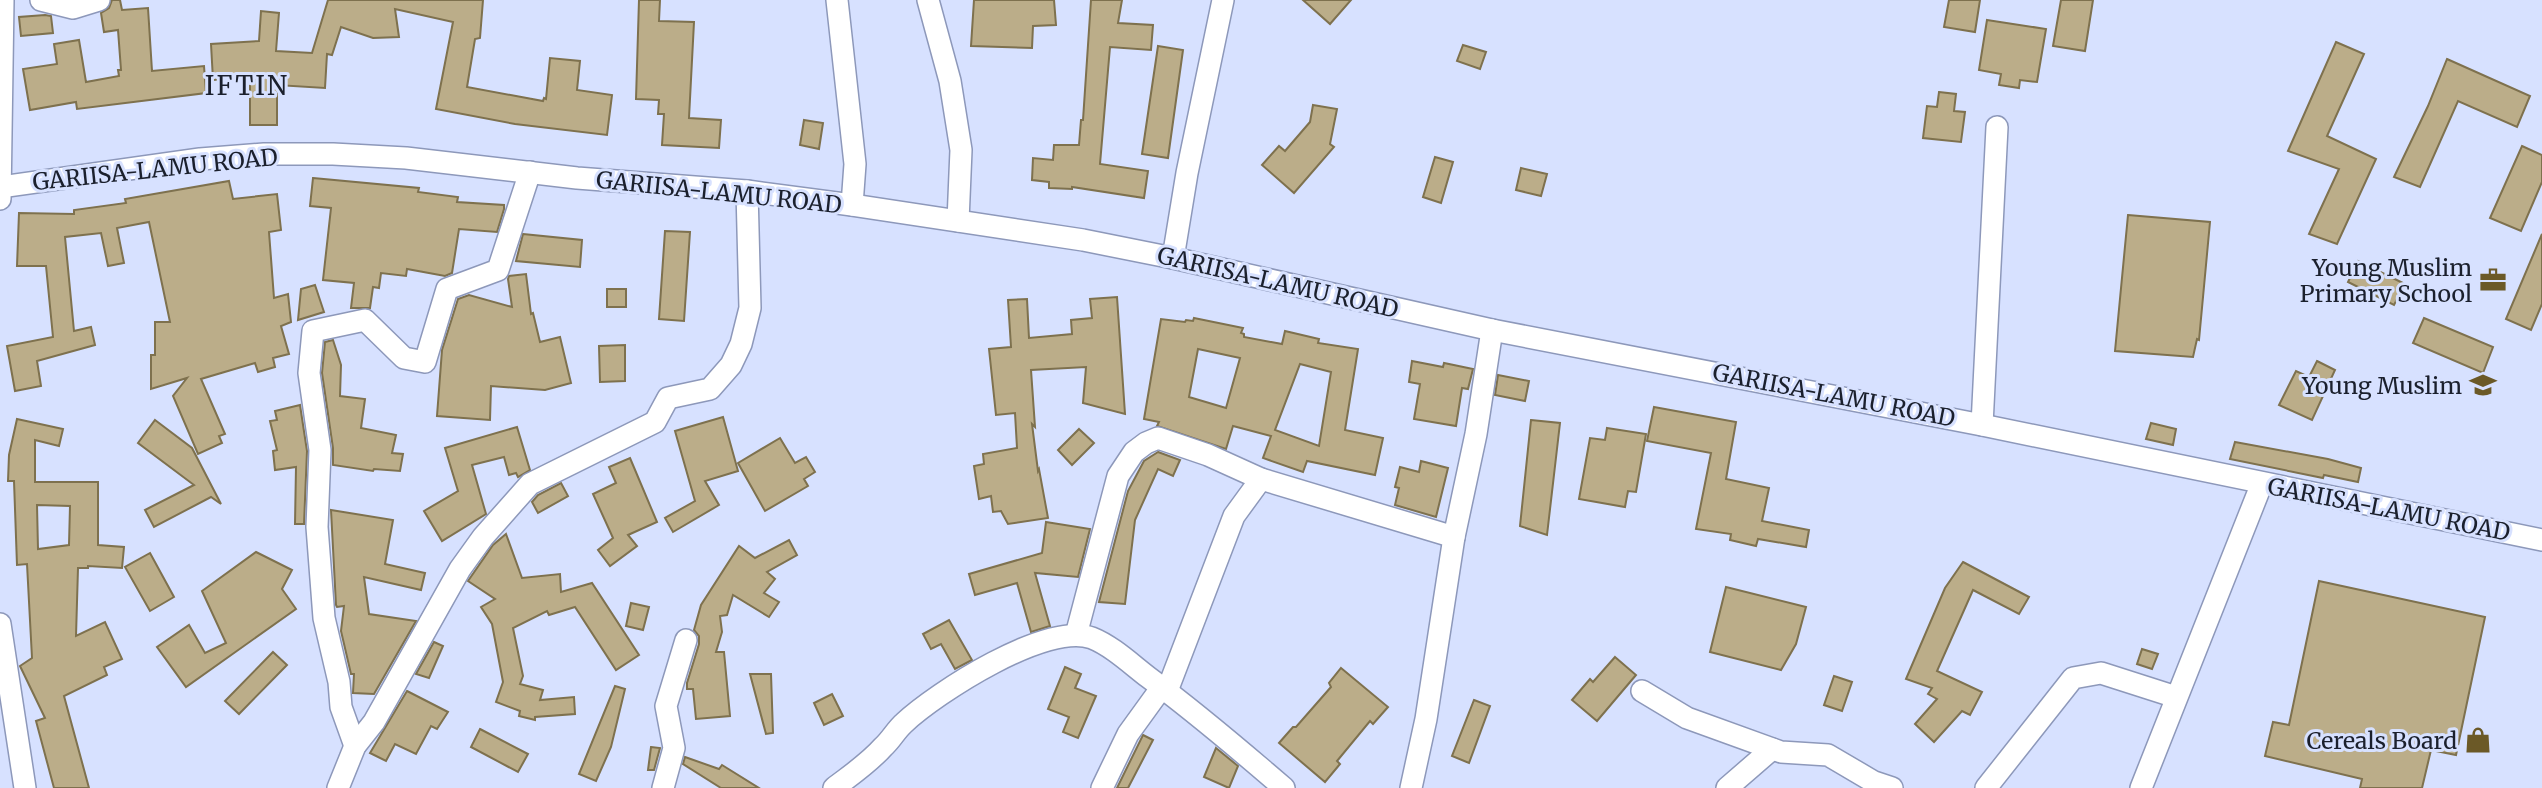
<svg xmlns="http://www.w3.org/2000/svg" width="2542" height="788" font-family="Merriweather,serif">
  <style>
    .building { fill: #bbad89; stroke: #7e714e; stroke-width: 2; fill-rule: evenodd }
    .lines { fill: none; stroke-linecap: round; stroke-linejoin: round }
    .minor-casing { stroke: #8d98ba; stroke-width: 24 }
    .minor { stroke: #fff; stroke-width: 21 }
    .labels { text-anchor: middle; dominant-baseline: central; stroke-width: 6; stroke-linejoin: round; paint-order: stroke }
    .street-label { font-size: 23px; fill: #1b202d; stroke: #d7e1ff }
    .poi-label { font-size: 23px; fill: #1b202d; stroke: #d7e1ff; text-anchor: end }
    .quarter-label { font-size: 26px; letter-spacing: 2px; fill: #1b202d; stroke: #d7e1ff }
  </style>
  <rect width="100%" height="100%" fill="#d7e1ff"/>
  <g class="building">
    <path d="M112,0H120L122,10L148,8L152,71L204,66L206,93L77,109L76,102L30,110L23,69L57,64L54,44L79,40L86,82L119,76L118,70H121L118,30L104,32L101,13L109,8Z"/>
    <path d="M328,0H483L480,38L475,39L467,87L543,101L544,98L546,99L550,58L580,61L577,90L612,95L607,135L515,124L436,109L453,22L395,9L399,37L373,38L341,27L332,55L327,54L325,88L277,85V125H250V78L213,80L211,44L259,41L261,11L279,13L276,51L312,53Z"/>
    <path d="M639,0H660L659,21L694,22L689,118L721,120L719,148L662,145L664,114H658L659,100L636,99Z"/>
    <path d="M974,0H1054L1056,25L1033,26L1032,48L971,46Z"/>
    <path d="M1091,0H1122L1118,23L1153,25L1151,50L1110,47L1100,164L1148,171L1144,198L1072,187V189L1049,188V182L1032,180L1033,158L1053,160L1054,145H1079L1081,120H1083Z"/>
    <path d="M1303,0H1351L1330,24Z"/>
    <path d="M1949,0H1980L1975,32L1944,27Z"/>
    <path d="M2061,0H2093L2085,51L2053,46Z"/>
    <path d="M45,15L51,16L53,33L21,36L19,17Z"/>
    <path d="M1987,20L2046,29L2037,82L2020,80L2019,88L1999,85L2001,74L1979,70Z"/>
    <path d="M2336,42L2364,54L2327,136L2376,159L2337,244L2309,234L2339,169L2288,151Z"/>
    <path d="M1463,45L1486,52L1480,69L1457,61Z"/>
    <path d="M1158,46L1183,50L1168,158L1142,154Z"/>
    <path d="M2447,59L2530,96L2517,127L2458,101L2420,187L2394,177L2428,106Z"/>
    <path d="M1939,92L1956,94L1954,111L1965,112L1961,142L1923,138L1927,106L1937,107Z"/>
    <path d="M1313,105L1337,109L1330,144L1334,147L1294,193L1262,165L1279,146L1285,151L1310,122Z"/>
    <path d="M804,120L823,123L819,149L800,145Z"/>
    <path d="M2522,146L2542,155V182L2521,231L2490,218Z"/>
    <path d="M1435,157L1453,162L1441,203L1423,197Z"/>
    <path d="M1521,168L1547,174L1541,196L1516,190Z"/>
    <path d="M313,178L419,188L418,192L458,197L457,202L504,205V209L497,232L459,229L452,273L445,276L407,269L406,276L381,273L379,288L373,287L370,308H351L354,283L323,280L331,208L310,206Z"/>
    <path d="M229,181L233,199L277,194L281,230L269,232L274,298L288,294L291,322L281,326L289,354L273,358L275,367L258,372L255,363L201,379L225,434L219,436L222,443L198,454L173,396L187,378L151,389V355H155V322H170L149,222L117,228L124,263L108,266L101,233L65,237L74,331L91,327L95,345L37,361L41,386L15,391L7,346L53,337L46,266H17L19,213L74,214V210L126,203L125,199Z"/>
    <path d="M2128,215L2210,222L2199,340L2197,339L2193,357L2115,351Z"/>
    <path d="M665,231L690,232L684,321L659,319Z"/>
    <path d="M523,234L582,240L580,267L516,261Z"/>
    <path d="M2542,234V304L2531,330L2506,319Z"/>
    <path d="M2358,261L2405,284L2394,305L2348,282Z"/>
    <path d="M526,274L531,314L533,313L540,342L560,337L571,383L545,390L491,386L490,420L437,416L442,350L458,299L469,295L512,307L508,279L509,276Z"/>
    <path d="M315,285L324,312L298,320L301,289Z"/>
    <rect x="607" y="289" width="19" height="18"/>
    <path d="M1117,297L1125,414L1083,403L1086,367L1031,370L1035,427L1032,424L1038,471L1039,469L1048,518L1008,524L1001,511L993,512L991,496L979,499L974,466L984,464L983,454L1017,448L1015,413L996,415L989,349L1011,347L1008,300L1027,299L1029,338L1072,334L1071,320L1092,318L1090,299Z"/>
    <path d="M1194,318L1243,328L1241,333L1244,334V337L1282,344L1285,331L1319,339L1318,343L1358,349L1345,430L1383,438L1375,475L1307,461L1303,472L1263,458L1271,436L1233,426L1226,449L1157,426L1159,422L1144,419L1161,319L1185,322L1186,320L1193,321ZM1198,349L1240,358L1226,408L1189,397ZM1300,364L1331,372L1319,446L1275,430Z"/>
    <path d="M2424,318L2493,347L2483,373L2413,343Z"/>
    <path d="M333,340L341,365L340,396L365,399L361,428L396,435L392,453L403,454L400,471L374,469L373,471L333,465V448L322,373L325,342Z"/>
    <path d="M625,345V381L600,382L599,346Z"/>
    <path d="M1412,361L1443,367L1444,363L1473,369L1468,389L1462,388L1456,426L1414,419L1420,384L1409,382Z"/>
    <path d="M2317,361L2335,370L2312,420L2279,405L2296,371L2309,377Z"/>
    <path d="M1498,375L1529,381L1525,401L1495,395Z"/>
    <path d="M300,405L307,451L304,524H295L296,467L275,470L273,451L277,450L270,421L277,420L275,411Z"/>
    <path d="M1654,407L1736,422L1726,479L1769,488L1762,521L1809,530L1806,547L1758,539L1756,546L1730,540L1731,534L1696,529L1711,453L1647,441Z"/>
    <path d="M723,417L738,471L705,481L719,505L673,532L665,518L695,501L675,431Z"/>
    <path d="M17,419L63,429L59,446L35,440V482H98V545L124,547L122,568L88,566V568H78L76,636L105,622L122,659L104,667L107,675L64,696L89,788H54L36,721L45,718L20,666L32,658L27,564L17,565L14,481H8L9,455ZM37,505L70,506L69,545L38,549Z"/>
    <path d="M155,420L192,448L221,504L211,497L154,527L145,510L194,485L138,443Z"/>
    <path d="M1531,420L1560,423L1547,535L1520,526Z"/>
    <path d="M2151,423L2176,429L2173,445L2146,439Z"/>
    <path d="M517,427L530,470L518,477L516,473L509,475L504,457L472,465L486,514L442,541L424,511L458,491L445,448Z"/>
    <path d="M1607,428L1646,434L1636,492L1628,491L1625,507L1579,499L1590,438L1605,440Z"/>
    <path d="M1079,429L1094,443L1072,465L1058,450Z"/>
    <path d="M780,438L795,463L806,457L815,472L804,479L808,486L765,511L738,463Z"/>
    <path d="M2235,442L2328,459L2361,468L2358,482L2324,475L2323,478L2230,459Z"/>
    <path d="M1158,452L1180,460L1173,476L1158,469L1135,520L1125,604L1099,602L1128,491L1144,461Z"/>
    <path d="M630,458L657,522L628,535L637,546L610,566L598,550L613,538L593,494L616,483L609,467Z"/>
    <path d="M1421,461L1448,468L1436,517L1395,505L1399,488L1395,487L1400,467L1419,472Z"/>
    <path d="M561,483L568,496L538,513L532,502L538,495Z"/>
    <path d="M331,510L393,520L385,564L425,573L421,590L364,577L369,614L416,621L374,694L353,693L354,674H351L341,631L344,606L337,607L336,605Z"/>
    <path d="M1046,522L1090,529L1078,577L1035,573L1050,626L1031,632L1017,583L975,595L969,574L1042,553Z"/>
    <path d="M506,534L522,578L560,574L561,592L592,583L639,655L616,670L575,607L549,615L547,611L513,628L523,676L520,684L543,690L540,700L574,697L575,714L535,717V720L519,716L520,711L496,702L503,682L492,624L481,607L495,599L468,581L493,545Z"/>
    <path d="M789,540L797,555L767,572L775,579L764,593L779,602L769,617L733,595L727,615L720,616L722,632L716,652H724L730,716L696,719L693,689H687V683L699,644V636L694,630L701,605L739,546L755,558Z"/>
    <path d="M256,552L292,570L282,589L296,609L186,687L157,647L189,625L205,653L226,643L202,591Z"/>
    <path d="M150,553L174,597L150,611L125,567Z"/>
    <path d="M1963,562L2029,597L2019,614L1973,590L1937,671L1982,692L1970,715L1962,711L1934,742L1915,724L1937,699L1928,694L1932,688L1906,679L1945,588Z"/>
    <path d="M2319,581L2485,617L2456,755L2431,750L2422,788H2360L2362,779L2265,756L2273,722L2289,725Z"/>
    <path d="M1726,587L1806,607L1796,644L1781,670L1710,652Z"/>
    <path d="M631,603L649,607L643,630L626,626Z"/>
    <path d="M949,620L972,660L955,669L941,644L931,649L923,634Z"/>
    <path d="M434,642L443,646L429,678L416,674Z"/>
    <path d="M2142,649L2158,654L2152,669L2137,664Z"/>
    <path d="M273,652L287,665L239,714L225,701Z"/>
    <path d="M1615,657L1636,675L1597,721L1572,700L1590,679L1593,682Z"/>
    <path d="M1065,667L1081,674L1075,688L1096,696L1078,738L1063,732L1069,717L1048,709Z"/>
    <path d="M1341,668L1388,707L1373,724L1370,721L1337,761L1340,764L1325,782L1279,743L1293,727H1296L1331,687L1329,683Z"/>
    <path d="M750,674H771L773,733L766,734Z"/>
    <path d="M1834,676L1852,682L1842,711L1824,705Z"/>
    <path d="M615,686L625,689L611,747L596,781L579,774Z"/>
    <path d="M407,691L448,712L437,729L431,726L416,754L395,744L386,761L370,753Z"/>
    <path d="M832,694L843,716L824,725L814,703Z"/>
    <path d="M1474,700L1490,706L1469,763L1452,756Z"/>
    <path d="M480,729L528,754L518,772L471,747Z"/>
    <path d="M1143,735L1153,740L1128,788H1117Z"/>
    <path d="M651,747L660,748L654,770H648Z"/>
    <path d="M1216,748L1238,766L1229,788L1204,777Z"/>
    <path d="M685,757L719,769L722,765L759,788H721L683,764Z"/>
  </g>
  <g class="lines">
    <g class="minor-casing">
      <g id="minor">
        <path d="M41,0L73,8L99,0"/>
        <path d="M837,0L855,164L852,205"/>
        <path d="M928,0L950,81L961,150L958,221"/>
        <path d="M0,187L200,159L264,154H333L406,158L577,178L747,191L852,205L1083,240L1173,258L1492,330L1982,425L2542,540"/>
        <path d="M0,199L3,0"/>
        <path d="M1173,258L1187,173L1223,0"/>
        <path d="M1982,425L1997,127"/>
        <path d="M0,624L25,788"/>
        <path d="M1076,635L1118,476L1134,452L1146,443L1158,438L1208,455L1261,479"/>
        <path d="M1167,691L1234,516L1261,479L1454,537"/>
        <path d="M1642,691L1687,718L1781,752L1828,755L1874,782L1892,788"/>
        <path d="M355,746L341,707L339,682L324,618L317,527L320,450L309,373L313,331L365,320L404,358L425,362L447,289L498,270L530,172"/>
        <path d="M338,788L355,746L374,722L460,569L483,537L530,484L655,422L668,398L710,389L731,365L741,344L750,308L747,191"/>
        <path d="M663,788L674,748L666,706L686,640"/>
        <path d="M834,788C851,775 869,763 883,747C891,740 896,730 904,723C936,693 1047,621 1092,638C1112,646 1131,664 1148,677C1195,712 1240,750 1284,788"/>
        <path d="M1102,788L1128,734L1162,687"/>
        <path d="M1411,788L1426,719L1454,537L1476,434L1492,330"/>
        <path d="M1727,788L1772,749"/>
        <path d="M1986,788L2073,678L2101,673L2176,697"/>
        <path d="M2141,788L2262,483"/>
      </g>
    </g>
    <use href="#minor" class="minor"/>
  </g>
  <defs>
    <g id="office-bare" transform="scale(2.1)"><path d="M-6-3h4V-5.5h4V-3h4V5H-6ZM-1-4.5V-3h2v-1.5ZM-6 0V1H6V0Z" fill="#6b5927" stroke="#d7e1ff" stroke-width="2.5" paint-order="stroke"/></g>
    <g id="school-bare" transform="scale(2.1)"><path d="M0-5L7-2L0 1L-7-2ZM-4 1L0 2.5L4 1V4Q0 6-4 4Z" fill="#6b5927" stroke="#d7e1ff" stroke-width="2.5" paint-order="stroke"/></g>
    <g id="shop-bare" transform="scale(2.1)"><path d="M-5-2.5h2.3a2.7 3.5 0 0 1 5.4 0H5L5.5 6h-11ZM-1.5-2.5h3a1.5 2.3 0 0 0-3 0Z" fill="#6b5927" stroke="#d7e1ff" stroke-width="2.5" paint-order="stroke"/></g>
  </defs>
  <g fill-rule="evenodd">
    <use href="#office-bare" x="2493" y="280"/>
    <use href="#school-bare" x="2483" y="385"/>
    <use href="#shop-bare" x="2478" y="740"/>
  </g>
  <g class="labels">
    <g class="street-label">
      <text transform="translate(155 169) rotate(-6)">GARIISA-LAMU ROAD</text>
      <text transform="translate(719 192) rotate(6)">GARIISA-LAMU ROAD</text>
      <text transform="translate(1278 282) rotate(13)">GARIISA-LAMU ROAD</text>
      <text transform="translate(1834 395) rotate(11)">GARIISA-LAMU ROAD</text>
      <text transform="translate(2389 509) rotate(11)">GARIISA-LAMU ROAD</text>
    </g>
    <g class="poi-label">
      <text x="2472" y="267">Young Muslim<tspan x="2472" dy="26">Primary School</tspan></text>
      <text x="2462" y="385">Young Muslim</text>
      <text x="2457" y="740">Cereals Board</text>
    </g>
    <g class="quarter-label">
      <text x="247" y="85">IFTIN</text>
    </g>
  </g>
</svg>
